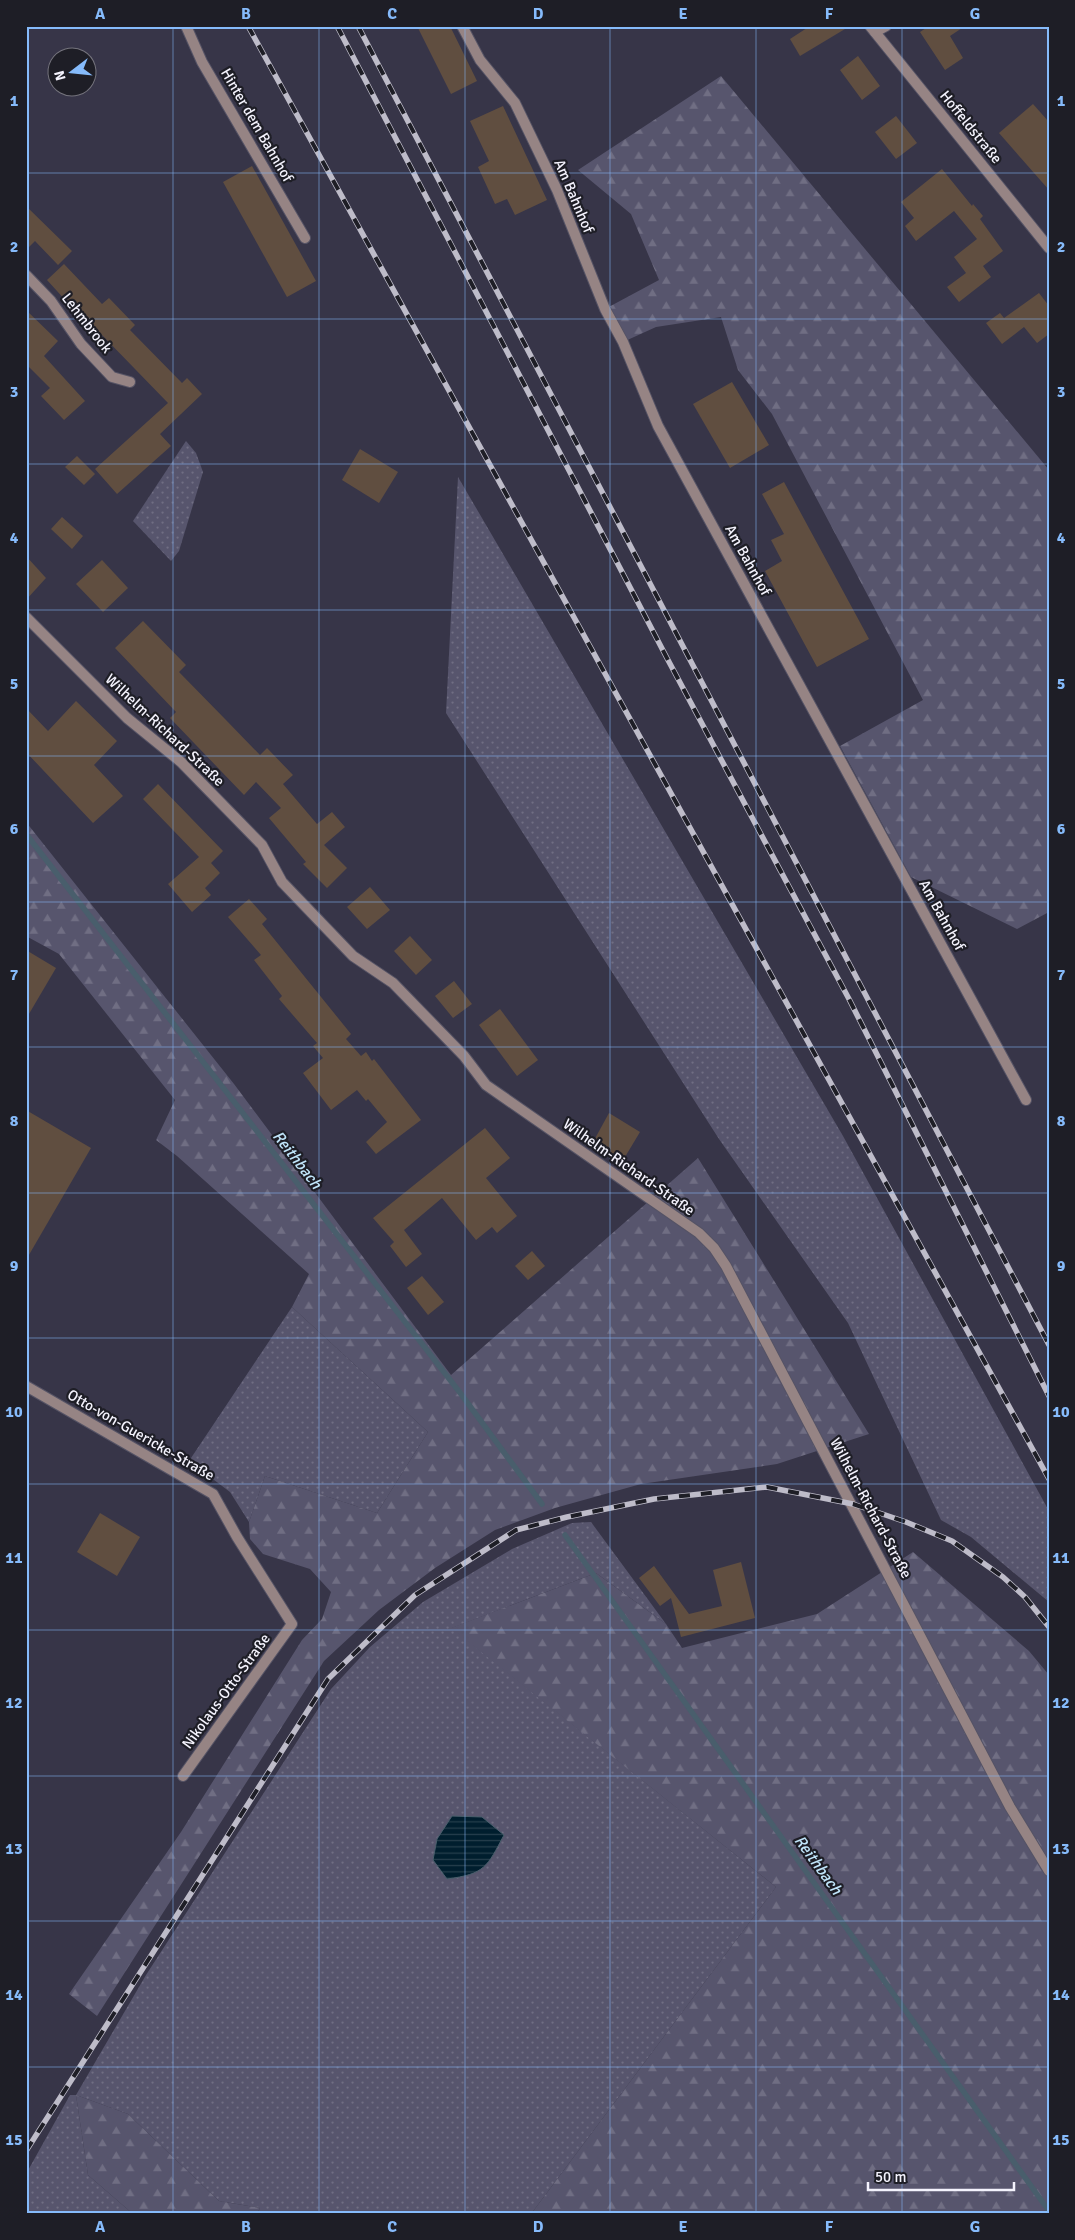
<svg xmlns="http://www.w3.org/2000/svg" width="1075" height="2240" font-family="Signika,sans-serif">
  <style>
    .green { fill: url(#green-dots) }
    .forest { fill: url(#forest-firs) }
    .water { fill: url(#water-rules); stroke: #495e6c }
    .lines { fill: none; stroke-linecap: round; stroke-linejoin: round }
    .stream { stroke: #495e6c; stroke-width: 5.5 }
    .building { fill: #604e40 }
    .minor-casing { stroke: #555365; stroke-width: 12 }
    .minor { stroke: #968484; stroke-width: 10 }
    .rail-casing { stroke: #bebcc9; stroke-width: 5.5 }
    .rail { stroke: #1e1e26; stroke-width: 4; stroke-dasharray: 11; stroke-linecap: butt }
    .grid { fill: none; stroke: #86bbfb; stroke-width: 1; stroke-opacity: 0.55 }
    .labels { text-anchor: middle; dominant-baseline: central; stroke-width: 4.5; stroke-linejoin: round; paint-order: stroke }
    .street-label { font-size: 15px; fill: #f4f3fd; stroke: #1e1e26 }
    .water-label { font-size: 16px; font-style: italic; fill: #c0e5fa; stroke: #1e1e26 }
    .neatline { fill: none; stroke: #86bbfb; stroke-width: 2 }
    .grid-label { font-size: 16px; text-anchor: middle; font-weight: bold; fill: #86bbfb }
  </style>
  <defs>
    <pattern id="green-dots" width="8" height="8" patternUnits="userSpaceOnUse" patternTransform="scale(1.25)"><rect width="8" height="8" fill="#57556d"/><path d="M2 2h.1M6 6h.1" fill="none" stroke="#706e83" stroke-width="1.8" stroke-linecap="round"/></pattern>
    <pattern id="forest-firs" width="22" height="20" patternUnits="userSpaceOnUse" patternTransform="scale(1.25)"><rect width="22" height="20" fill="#57556d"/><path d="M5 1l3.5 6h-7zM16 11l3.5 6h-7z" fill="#706e83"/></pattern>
    <pattern id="water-rules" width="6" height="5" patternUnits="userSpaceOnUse" patternTransform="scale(1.25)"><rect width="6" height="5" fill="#001e2e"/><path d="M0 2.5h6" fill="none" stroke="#263f4d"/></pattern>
  </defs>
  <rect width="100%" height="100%" fill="#373548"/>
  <g class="green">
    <path d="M186,441L196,453L203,472L179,551L171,561L133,521Z"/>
    <path d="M458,477L843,1136L1049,1511V1602L971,1537L941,1520L848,1323L719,1139L446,713Z"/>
    <path d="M292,1307L428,1432L377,1513L265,1476L249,1522L230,1492L189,1461Z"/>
    <path d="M591,1522L666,1624L596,1573L452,1628L776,1887L531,2214H257L260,2208L219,2201L128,2114L76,2095L88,2175L133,2214H26V2174L70,2095H76L146,1975L331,1689L370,1647L423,1602L512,1549L572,1523Z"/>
  </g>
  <g class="forest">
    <path d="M721,76L1049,470V912L1017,929L911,877L840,746L923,700L772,414L738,370L721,317L656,327L623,342L605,309L659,280L631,214L578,170Z"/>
    <path d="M26,822L234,1084L451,1375L698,1158L869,1434L777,1464L641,1484L555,1508L495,1530L435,1568L379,1610L324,1661L97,2016L69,1994L181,1832L302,1640L322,1619L331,1592L310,1569L263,1554L250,1539L249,1522L265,1476L377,1513L428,1432L292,1307L309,1274L177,1156L156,1140L175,1100L59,954L26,936Z"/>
    <path d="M913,1552L1029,1651L1049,1675V2214H531L776,1887L451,1628L596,1573L666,1624L682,1648L817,1614Z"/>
    <path d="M76,2095L128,2114L219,2201L260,2208L257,2214H133L88,2175Z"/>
  </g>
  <path class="water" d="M452,1816L482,1817L504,1835C487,1867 485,1874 447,1879L433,1860L437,1839Z"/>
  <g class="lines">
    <g class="stream">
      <path d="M26,834L461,1394L542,1504"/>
      <path d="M565,1535L1049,2211"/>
    </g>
  </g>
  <g class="building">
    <path d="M417,26H450L477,81L451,94Z"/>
    <path d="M810,26H850L800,56L790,39Z"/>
    <path d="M929,26H965L950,36L963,58L945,70L920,32Z"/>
    <path d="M858,56L880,86L862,100L840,70Z"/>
    <path d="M1033,104L1049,122V190L999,133Z"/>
    <path d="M503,106L547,200L515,215L507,199L495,204L478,167L489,161L470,121Z"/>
    <path d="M896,116L917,143L896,159L875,132Z"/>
    <path d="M252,166L316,281L287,297L223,182Z"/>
    <path d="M942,169L972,206L973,204L983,216L980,219L1003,251L983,266L991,277L959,302L947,287L966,273L954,257L977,239L954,211L916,241L905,226L914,218L901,202Z"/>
    <path d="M26,206L72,251L58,265L35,241L26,250Z"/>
    <path d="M64,264L102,304L109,298L135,325L130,330L182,383L187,378L202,394L160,434L171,446L117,494L95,469L168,403L69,301L67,302L47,280Z"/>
    <path d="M1039,293L1049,306V334L1037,343L1024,327L1002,344L986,323L1000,313L1004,318Z"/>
    <path d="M26,310L58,341L44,356L85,401L64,420L41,396L50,388L26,364Z"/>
    <path d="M732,382L769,445L730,468L693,404Z"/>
    <path d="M360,449L398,472L379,503L342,480Z"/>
    <path d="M77,456L95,474L84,485L65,467Z"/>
    <path d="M784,482L869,639L817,667L765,571L782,561L771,540L784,534L762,494Z"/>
    <path d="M62,517L83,536L72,549L51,529Z"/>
    <path d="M26,556L46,578L26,600Z"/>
    <path d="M102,560L128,588L103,612L76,584Z"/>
    <path d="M143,621L186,665L179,672L225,719L260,755L267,748L293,775L283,784L317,824L332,812L345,827L324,845L347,868L327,888L303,864L306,862L269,818L281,808L256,782L244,795L170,718L176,712L115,648Z"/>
    <path d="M76,701L117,741L94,765L123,796L93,823L26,752V708L48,731Z"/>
    <path d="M158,784L223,851L211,863L220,873L205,888L211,895L192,912L168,884L199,857L143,799Z"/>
    <path d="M370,887L390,910L367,929L347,907Z"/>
    <path d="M249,899L267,919L262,924L351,1034L346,1039L361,1056L366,1052L372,1061L374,1059L421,1120L376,1154L366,1142L387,1122L368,1099L366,1101L357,1090L331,1110L303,1073L323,1058L313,1046L317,1043L279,999L282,996L254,960L261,955L228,917Z"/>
    <path d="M410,936L432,960L416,975L394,951Z"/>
    <path d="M26,950L56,968L26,1019Z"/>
    <path d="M454,981L472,1004L453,1018L435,996Z"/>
    <path d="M500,1009L538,1060L517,1076L479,1025Z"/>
    <path d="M26,1110L91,1148L26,1260Z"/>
    <path d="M609,1113L640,1132L622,1162L592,1144Z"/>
    <path d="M485,1128L510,1158L486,1178L517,1216L497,1233L492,1227L476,1240L442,1198L404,1230L422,1254L406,1267L390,1246L394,1242L373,1218Z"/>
    <path d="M532,1251L545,1266L528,1280L515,1266Z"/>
    <path d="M422,1276L444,1302L428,1315L407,1288Z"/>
    <path d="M100,1513L140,1537L117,1576L77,1552Z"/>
    <path d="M741,1562L755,1618L681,1637L671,1598L660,1606L639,1578L654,1566L689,1614L722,1606L713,1570Z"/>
  </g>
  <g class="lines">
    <g class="minor-casing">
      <g id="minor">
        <path d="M186,26L202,62L305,238"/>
        <path d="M462,26L480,60L515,103L557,190L605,309L623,342L658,426L1026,1100"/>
        <path d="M870,26L1049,248"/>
        <path d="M875,32L886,26"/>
        <path d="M26,275L51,301L81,344L112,377L130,382"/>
        <path d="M26,617L127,718L181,762L262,845L282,882L353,956L393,983L464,1056L486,1085L699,1233L714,1248L726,1266L1010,1807L1049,1871"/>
        <path d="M26,1386L213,1494L237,1537L292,1624L183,1776"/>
      </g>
    </g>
    <use href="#minor" class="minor"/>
    <g class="rail-casing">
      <g id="rail">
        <path d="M248,26L1049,1479"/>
        <path d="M337,26L668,660L849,999L1049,1396"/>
        <path d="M358,26L1049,1345"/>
        <path d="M26,2151L328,1679L415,1595L516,1530L567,1517L654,1499L767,1487L853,1504L906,1522L952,1541L1003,1577L1025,1597L1049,1627"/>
      </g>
    </g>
    <use href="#rail" class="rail"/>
  </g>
  <path class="grid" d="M173,26V2214M319,26V2214M465,26V2214M610,26V2214M756,26V2214M902,26V2214M26,173H1049M26,319H1049M26,464H1049M26,610H1049M26,756H1049M26,902H1049M26,1047H1049M26,1193H1049M26,1338H1049M26,1484H1049M26,1630H1049M26,1776H1049M26,1921H1049M26,2067H1049"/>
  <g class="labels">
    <g class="street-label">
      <text transform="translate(257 125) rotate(60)">Hinter dem Bahnhof</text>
      <text transform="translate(971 127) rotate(51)">Hoffeldstraße</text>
      <text transform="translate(574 196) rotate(67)">Am Bahnhof</text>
      <text transform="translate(87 323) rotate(52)">Lehmbrook</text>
      <text transform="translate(748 560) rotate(61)">Am Bahnhof</text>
      <text transform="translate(165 730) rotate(43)">Wilhelm-Richard-Straße</text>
      <text transform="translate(942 915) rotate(61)">Am Bahnhof</text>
      <text transform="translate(629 1167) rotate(35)">Wilhelm-Richard-Straße</text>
      <text transform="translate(141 1435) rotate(30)">Otto-von-Guericke-Straße</text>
      <text transform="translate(871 1508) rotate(62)">Wilhelm-Richard-Straße</text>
      <text transform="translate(226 1691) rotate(-54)">Nikolaus-Otto-Straße</text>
    </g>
    <g class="water-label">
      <text transform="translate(297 1160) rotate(52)">Reithbach</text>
      <text transform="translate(818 1865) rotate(54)">Reithbach</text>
    </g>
  </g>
  <rect width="1075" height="2240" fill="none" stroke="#1e1e26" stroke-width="55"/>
  <g transform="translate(72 72) rotate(254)"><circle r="24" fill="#1e1e26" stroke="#74737c"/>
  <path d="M0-4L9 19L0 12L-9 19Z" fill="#86bbfb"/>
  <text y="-8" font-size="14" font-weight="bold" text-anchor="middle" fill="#f4f3fd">N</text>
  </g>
  <path d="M868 2182v8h146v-8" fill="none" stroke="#f4f3fd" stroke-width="2.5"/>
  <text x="875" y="2182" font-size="15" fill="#f4f3fd" stroke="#1e1e26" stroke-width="4" paint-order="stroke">50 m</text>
  <rect x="28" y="28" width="1020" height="2184" class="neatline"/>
  <g class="grid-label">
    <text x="100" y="19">A</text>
    <text x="246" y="19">B</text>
    <text x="392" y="19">C</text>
    <text x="538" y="19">D</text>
    <text x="683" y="19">E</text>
    <text x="829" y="19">F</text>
    <text x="975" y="19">G</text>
    <text x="14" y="106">1</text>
    <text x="1061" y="106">1</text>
    <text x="14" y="252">2</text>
    <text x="1061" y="252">2</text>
    <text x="14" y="397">3</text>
    <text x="1061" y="397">3</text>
    <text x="14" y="543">4</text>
    <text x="1061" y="543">4</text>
    <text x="14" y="689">5</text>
    <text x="1061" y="689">5</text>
    <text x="14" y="834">6</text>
    <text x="1061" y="834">6</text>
    <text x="14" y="980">7</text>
    <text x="1061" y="980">7</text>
    <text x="14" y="1126">8</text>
    <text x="1061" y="1126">8</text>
    <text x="14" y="1271">9</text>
    <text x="1061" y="1271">9</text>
    <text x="14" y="1417">10</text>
    <text x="1061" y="1417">10</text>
    <text x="14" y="1563">11</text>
    <text x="1061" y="1563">11</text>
    <text x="14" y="1708">12</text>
    <text x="1061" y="1708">12</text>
    <text x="14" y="1854">13</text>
    <text x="1061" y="1854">13</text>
    <text x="14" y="2000">14</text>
    <text x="1061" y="2000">14</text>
    <text x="14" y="2145">15</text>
    <text x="1061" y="2145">15</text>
    <text x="100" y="2232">A</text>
    <text x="246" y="2232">B</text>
    <text x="392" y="2232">C</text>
    <text x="538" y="2232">D</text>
    <text x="683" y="2232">E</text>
    <text x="829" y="2232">F</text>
    <text x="975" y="2232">G</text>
  </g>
</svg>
